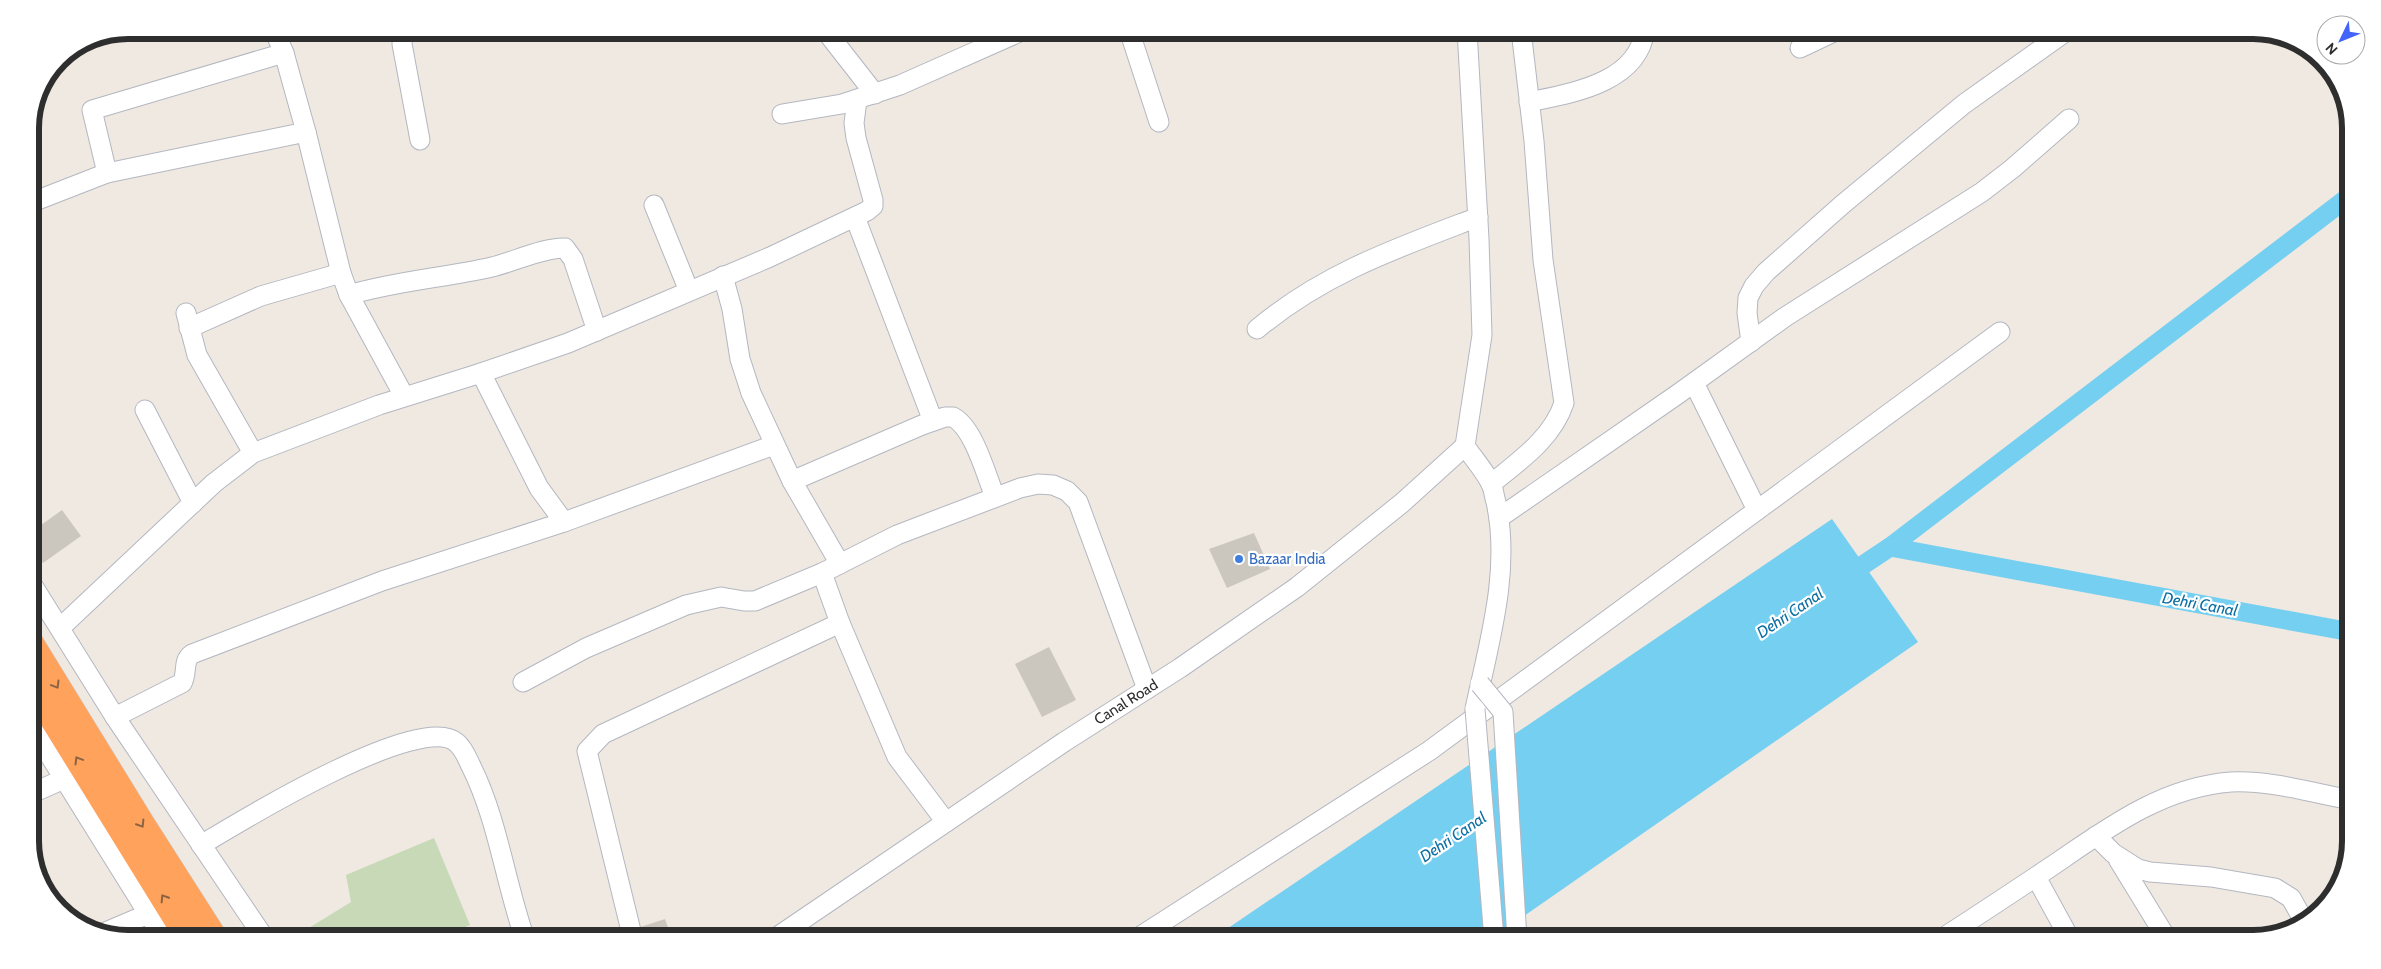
<svg xmlns="http://www.w3.org/2000/svg" width="2381" height="969" font-family="Cabin,sans-serif">
  <style>
    .cemetery { fill: #c8d9b8 }
    .water { fill: #75cff0 }
    .lines { fill: none; stroke-linecap: round; stroke-linejoin: round }
    .canal { stroke: #75cff0; stroke-width: 19 }
    .building { fill: #cbc7bf }
    .minor-casing { stroke: #b4b7c1; stroke-width: 21 }
    .highway-casing { stroke: #c9c9c9; stroke-width: 29 }
    .minor { stroke: #fff; stroke-width: 19 }
    .highway { stroke: #ffa35c; stroke-width: 28 }
    .minor-bridge-casing { stroke: #b4b7c1; stroke-width: 21; stroke-linecap: butt }
    .minor-bridge { stroke: #fff; stroke-width: 19 }
    .oneway { stroke: #8c6343 }
    .shop-dot { fill: #3f7fe0; stroke: #fff; stroke-width: 2 }
    .labels { text-anchor: middle; dominant-baseline: central; stroke-width: 4.5; stroke-linejoin: round; paint-order: stroke }
    .shop-label { font-size: 15px; fill: #366cbe; stroke: #fff; text-anchor: start }
    .street-label { font-size: 15px; fill: #2e2e2e; stroke: #fff }
    .water-label { font-size: 16px; font-style: italic; fill: #0d6fa3; stroke: #fff }
    .rim { fill: none; stroke: #2e2e2e; stroke-width: 6 }
  </style>
  <rect width="100%" height="100%" fill="#efe9e1"/>
  <path class="cemetery" d="M434,838L470,925L437,939H302L299,934L351,902L346,875Z"/>
  <path class="water" d="M1832,519L1918,642L1491,939H1212Z"/>
  <g class="lines">
    <g class="canal">
      <path d="M1890,547L2351,195"/>
      <path d="M1842,579L1890,547L2351,632"/>
    </g>
  </g>
  <g class="building">
    <path d="M62,510L81,536L43,563L30,546V533Z"/>
    <path d="M1254,533L1270,569L1227,588L1209,549Z"/>
    <path d="M1049,647L1076,700L1042,717L1015,664Z"/>
    <path d="M665,919L672,939H634L631,930Z"/>
  </g>
  <g class="lines">
    <g class="minor-casing">
      <g id="minor">
        <path d="M406,30L403,34L402,44L420,140"/>
        <path d="M825,30L875,94"/>
        <path d="M1129,30L1159,122"/>
        <path d="M1467,30L1479,239L1482,335L1465,446C1473,458 1485,471 1491,484C1494,489 1494,497 1496,502C1511,571 1489,642 1475,709"/>
        <path d="M1800,48L1838,30"/>
        <path d="M1529,102C1572,93 1638,83 1645,30"/>
        <path d="M782,114L842,104L900,85L1024,30"/>
        <path d="M306,132L341,273L349,295L404,396"/>
        <path d="M107,173L306,132L284,53"/>
        <path d="M30,203L107,173L92,110L284,53L274,30"/>
        <path d="M654,205L689,291"/>
        <path d="M855,217L933,421"/>
        <path d="M723,276L732,309L740,359L751,393L792,481L840,564"/>
        <path d="M349,295C396,281 444,278 492,267C513,262 545,247 565,248L573,259L597,331"/>
        <path d="M186,313L197,355L253,453"/>
        <path d="M189,328L261,296L341,273"/>
        <path d="M1257,329C1324,273 1397,248 1478,217"/>
        <path d="M1751,342L1747,313L1748,298L1754,286L1766,272L1843,204L1964,104L2068,30"/>
        <path d="M481,373L539,488L564,522"/>
        <path d="M1694,383L1757,510"/>
        <path d="M145,410L193,503"/>
        <path d="M792,481L922,425L945,417H953C974,428 986,475 995,497"/>
        <path d="M1491,484C1519,461 1552,439 1564,403L1543,260L1534,141L1521,30"/>
        <path d="M1499,518L1678,394L1785,317L1982,192L2013,168L2069,119"/>
        <path d="M822,573L840,623L897,757L946,822"/>
        <path d="M30,581L115,717L265,939"/>
        <path d="M60,628L214,483L253,453L379,405L481,373L568,343L770,257L867,211L873,206V200L856,138L854,123L857,100"/>
        <path d="M523,682L586,648L686,605L721,597L744,601H755L822,573L897,535L1020,488L1038,484L1053,485L1067,491L1078,502L1147,689"/>
        <path d="M115,717L182,683C188,673 182,661 192,654L382,581L564,522L774,445"/>
        <path d="M30,724L164,939"/>
        <path d="M30,794L64,779"/>
        <path d="M2096,836L2113,853L2138,869L2150,872L2211,877L2275,888L2291,898L2305,923"/>
        <path d="M201,845C239,822 422,710 457,743C464,749 467,758 471,766C498,820 505,882 525,939"/>
        <path d="M2118,859L2167,939"/>
        <path d="M2036,877L2070,939"/>
        <path d="M101,934L148,914"/>
        <path d="M633,939L587,751L603,734L840,623"/>
        <path d="M774,939L1064,742L1180,668L1297,587L1402,503L1465,446"/>
        <path d="M1136,939L1429,751L2000,332"/>
        <path d="M1941,939C1977,916 2013,892 2049,868C2105,830 2161,787 2231,782C2270,780 2313,793 2351,800"/>
      </g>
    </g>
    <g class="highway-casing">
      <g id="highway">
        <path d="M30,644L140,823L214,939"/>
        <path d="M30,680L190,939"/>
      </g>
    </g>
    <use href="#minor" class="minor"/>
    <use href="#highway" class="highway"/>
    <g class="minor-bridge-casing">
      <g id="minor-bridge">
        <path d="M1480,684L1503,712L1517,939"/>
        <path d="M1475,709L1494,939"/>
      </g>
    </g>
    <use href="#minor-bridge" class="minor-bridge"/>
  </g>
  <defs><path id="oneway-chevron" d="M-2-3.5L2.5 0L-2 3.5" fill="none" stroke-width="1.6" stroke-linecap="round" stroke-linejoin="round" transform="scale(1.25)"/></defs>
  <g class="oneway">
    <use href="#oneway-chevron" transform="translate(56 685) rotate(59)"/>
    <use href="#oneway-chevron" transform="translate(78 760) rotate(-121)"/>
    <use href="#oneway-chevron" transform="translate(141 824) rotate(58)"/>
    <use href="#oneway-chevron" transform="translate(164 898) rotate(-122)"/>
  </g>
  <circle class="shop-dot" cx="1239" cy="559" r="5"/>
  <g class="labels">
    <g class="shop-label">
      <text x="1249" y="559">Bazaar India</text>
    </g>
    <g class="street-label">
      <text transform="translate(1126 702) rotate(-32)">Canal Road</text>
    </g>
    <g class="water-label">
      <text transform="translate(2200 604) rotate(10)">Dehri Canal</text>
      <text transform="translate(1790 613) rotate(-34)">Dehri Canal</text>
      <text transform="translate(1453 837) rotate(-34)">Dehri Canal</text>
    </g>
  </g>
  <path d="M0 0H2381V969H0ZM128 39H2253A89 89 0 0 1 2342 128V841A89 89 0 0 1 2253 930H128A89 89 0 0 1 39 841V128A89 89 0 0 1 128 39Z" fill="#fff" fill-rule="evenodd"/>
  <path class="rim" d="M128 39H2253A89 89 0 0 1 2342 128V841A89 89 0 0 1 2253 930H128A89 89 0 0 1 39 841V128A89 89 0 0 1 128 39Z"/>
  <g transform="translate(2341 40) rotate(227)"><circle r="24" fill="#ffffff" stroke="#ababab"/>
  <path d="M0-4L9 19L0 12L-9 19Z" fill="#4264fb"/>
  <text y="-8" font-size="14" font-weight="bold" text-anchor="middle" fill="#2e2e2e">N</text>
  </g>
</svg>
